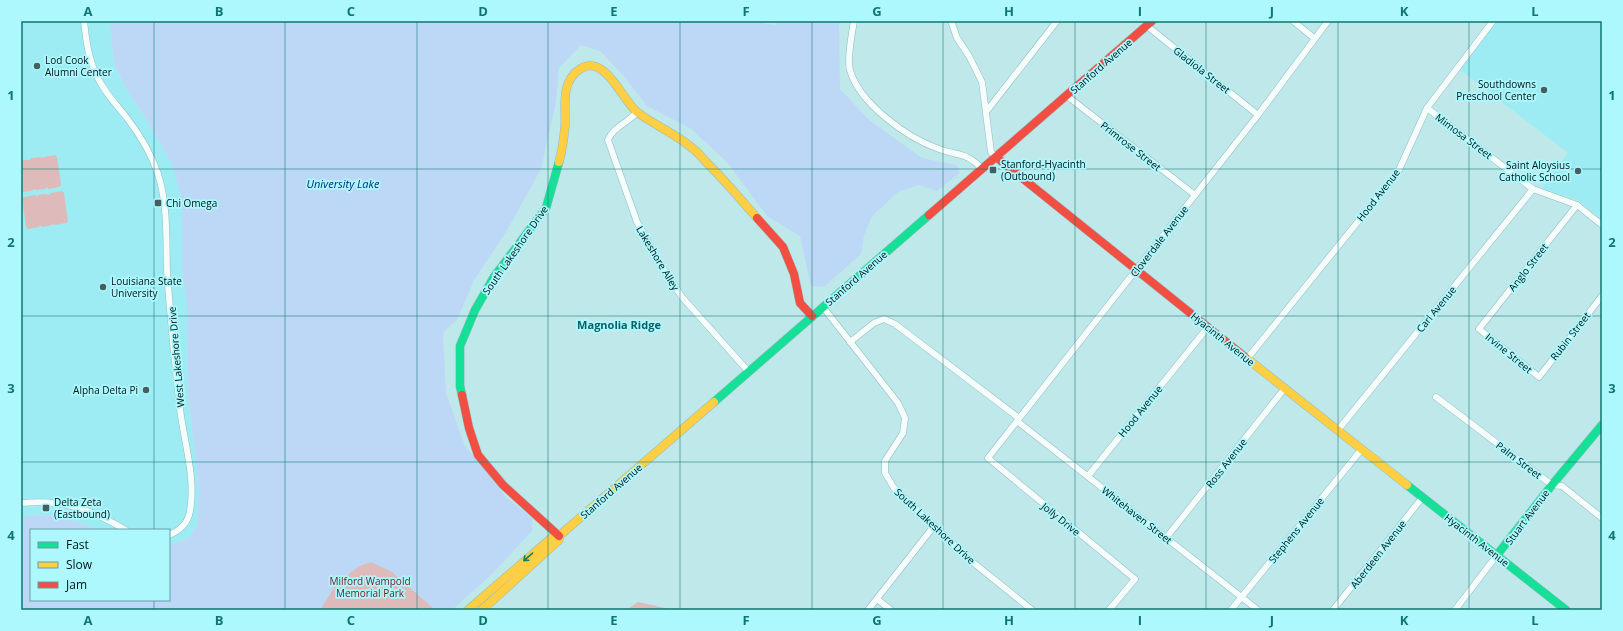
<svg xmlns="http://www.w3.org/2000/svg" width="1623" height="631" font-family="'Open Sans',sans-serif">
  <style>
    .built { fill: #9eecf3 }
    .green { fill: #dfbaba }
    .water { fill: #bcd8f6 }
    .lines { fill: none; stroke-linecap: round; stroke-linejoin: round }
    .street-casing { stroke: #96bbbe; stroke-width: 7 }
    .fast-casing { stroke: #96bbbe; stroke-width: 9 }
    .slow-casing { stroke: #96bbbe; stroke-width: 9 }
    .jam-casing { stroke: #96bbbe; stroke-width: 9 }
    .street { stroke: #f5fcfc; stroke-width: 6 }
    .fast { stroke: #16e098; stroke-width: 8 }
    .slow { stroke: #ffcf43; stroke-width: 8 }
    .jam { stroke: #f24e42; stroke-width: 8 }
    .oneway { stroke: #0d845e }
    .grid { fill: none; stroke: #0f766e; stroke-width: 1; stroke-opacity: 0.55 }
    .poi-dot { fill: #445e61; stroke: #adf8fd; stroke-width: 1.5 }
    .labels { text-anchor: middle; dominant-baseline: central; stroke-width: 3.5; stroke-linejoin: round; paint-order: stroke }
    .poi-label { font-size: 10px; fill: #011416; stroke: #adf8fd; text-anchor: start }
    .street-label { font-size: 10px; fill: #011416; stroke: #adf8fd }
    .park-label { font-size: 10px; fill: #6a1a1e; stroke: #adf8fd }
    .water-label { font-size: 11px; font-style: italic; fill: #00277d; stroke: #adf8fd }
    .neighbourhood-label { font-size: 11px; font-weight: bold; fill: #0c6167; stroke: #adf8fd }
    .neatline { fill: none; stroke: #0f766e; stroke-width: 1.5 }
    .grid-label { font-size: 13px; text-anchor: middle; font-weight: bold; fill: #0f766e }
  </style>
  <rect width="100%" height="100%" fill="#bfe8eb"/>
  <g class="built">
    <path d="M21,21H110L114,65L127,90L148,122L172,164L182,201V268L187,305L188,397L196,459L199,493L197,525L189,538L169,545V530H101L55,515L21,516Z"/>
    <path d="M1497,21H1602V219L1577,200L1541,189L1568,153L1459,69Z"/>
  </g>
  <g class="green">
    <path d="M55,155L57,157L61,185L59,187L48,189L47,187L45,189L36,190L34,189L32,191L21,192V160H30L31,158L41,157L43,158L44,157Z"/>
    <path d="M62,191L64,193L68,222L66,223L55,225L53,224L52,225L42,227L40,225L39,227L28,229L26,227L22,198L24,197L35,195L37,196C39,194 46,193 49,195L51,193Z"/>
    <path d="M371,562L391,571L434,608L441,610H320C330,590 347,567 371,562Z"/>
    <path d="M638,602L674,610H632L629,608Z"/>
  </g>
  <path class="water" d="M110,21H749L775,25L779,21H839L840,89L869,120L922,158L955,165L957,166L960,173L937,191L919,185L898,192L872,216L864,235L861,254L824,287L811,286L800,236L767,216L727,162L690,128L647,106L623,75L600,51L581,45L559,68L556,102L541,169L506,232L474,280L457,320L443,332L446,393L465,446L506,497L532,518V531L493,573L452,610L434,609L391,571L371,562L362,564L337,583L320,610H21V516L55,515L101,530H31V600H169V545L189,538L197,525L199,493L196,459L188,397L187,305L182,268V201L172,164L148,122L127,90L114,64Z"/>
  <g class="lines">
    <g class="street-casing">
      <g id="street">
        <path d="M84,21C86,39 88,57 96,74C103,91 116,104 127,118C140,135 151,153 158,174C168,205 166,238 167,270C170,316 175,363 180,409C184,442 196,478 190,511C188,523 179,531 169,535"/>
        <path d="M854,21C852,32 847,60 850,70C859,103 907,138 939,149C958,156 967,152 982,169"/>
        <path d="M951,21L957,38L969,56L982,82L991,152L996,157"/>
        <path d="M1293,21L1314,38"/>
        <path d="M1147,26L1258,115"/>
        <path d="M1067,96L1195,195"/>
        <path d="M1427,108L1533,189L1577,205L1602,225"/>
        <path d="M637,112C628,123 613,127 608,140L637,222L663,269L682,297L748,371"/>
        <path d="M986,112L1057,21"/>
        <path d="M1577,205L1479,329L1539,377L1602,296"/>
        <path d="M823,307L898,403L905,418L903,433L885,461V473L894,488L970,560L1032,610"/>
        <path d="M850,342L874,323L884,319L895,324L1019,418"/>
        <path d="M1247,359L1398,172L1427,108L1493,21"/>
        <path d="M1436,397L1552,485L1562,486L1602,518"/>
        <path d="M1017,421L1258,610"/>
        <path d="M1338,430L1533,189"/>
        <path d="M1088,476L1208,327"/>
        <path d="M21,503C65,499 89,509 126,530"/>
        <path d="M1166,538L1285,388"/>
        <path d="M877,599L891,610"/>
        <path d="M868,610L934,526"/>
        <path d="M1109,610L1135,579L988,458L1258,115L1328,21"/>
        <path d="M1231,610L1361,450"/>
        <path d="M1333,610L1422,498"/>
        <path d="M1455,610L1497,555"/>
      </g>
    </g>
    <g class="fast-casing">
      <g id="fast">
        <path d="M462,395L460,386V346L475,310L494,277L546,208L559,162"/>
        <path d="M714,402L929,215"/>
        <path d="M1407,485L1566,610"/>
        <path d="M1497,555L1552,485L1602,425"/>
      </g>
    </g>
    <g class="slow-casing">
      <g id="slow">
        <path d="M559,162C562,151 564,137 565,126C566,107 560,82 580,69C605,53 622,100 637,112C654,125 674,133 691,147C698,152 704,160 710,166C727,183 742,201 757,218"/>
        <path d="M1245,357L1407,485"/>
        <path d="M468,610L555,535L559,536"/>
        <path d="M482,610L559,540V536L714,402"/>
      </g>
    </g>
    <g class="jam-casing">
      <g id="jam">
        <path d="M996,157L1245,357"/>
        <path d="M929,215L1152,21"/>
        <path d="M757,218L783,247L794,274L800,303L812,316"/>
        <path d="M462,395L469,428L478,455L503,485L559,536"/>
      </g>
    </g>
    <use href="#street" class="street"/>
    <use href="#fast" class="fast"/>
    <use href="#slow" class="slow"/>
    <use href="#jam" class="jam"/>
  </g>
  <defs><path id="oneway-shaft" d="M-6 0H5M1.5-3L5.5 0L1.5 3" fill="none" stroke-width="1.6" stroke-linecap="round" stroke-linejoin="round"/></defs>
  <use class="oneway" href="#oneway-shaft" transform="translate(528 557) rotate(139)"/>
  <path class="grid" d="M154,21V530M285,21V610M417,21V610M548,21V610M680,21V610M812,21V610M943,21V610M1075,21V610M1206,21V610M1338,21V610M1469,21V610M21,169H1602M21,316H1602M21,462H1602M154,600V610"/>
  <g class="poi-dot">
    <circle cx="37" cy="66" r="4"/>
    <circle cx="1544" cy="90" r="4"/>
    <rect x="989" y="166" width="8" height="8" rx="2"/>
    <circle cx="1578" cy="171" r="4"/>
    <rect x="154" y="199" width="8" height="8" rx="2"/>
    <circle cx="103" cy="287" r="4"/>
    <circle cx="146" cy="390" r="4"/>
    <rect x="42" y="504" width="8" height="8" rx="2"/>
  </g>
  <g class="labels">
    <g class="poi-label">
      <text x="45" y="60">Lod Cook<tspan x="45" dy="12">Alumni Center</tspan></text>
      <text x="1536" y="84" text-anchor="end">Southdowns<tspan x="1536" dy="12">Preschool Center</tspan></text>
      <text x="1001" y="164">Stanford-Hyacinth<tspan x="1001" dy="12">(Outbound)</tspan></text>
      <text x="1570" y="165" text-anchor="end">Saint Aloysius<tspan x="1570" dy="12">Catholic School</tspan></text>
      <text x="166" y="203">Chi Omega</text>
      <text x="111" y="281">Louisiana State<tspan x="111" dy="12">University</tspan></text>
      <text x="138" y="390" text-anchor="end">Alpha Delta Pi</text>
      <text x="54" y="502">Delta Zeta<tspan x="54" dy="12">(Eastbound)</tspan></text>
    </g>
    <g class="street-label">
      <text transform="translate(1101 66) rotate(-41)">Stanford Avenue</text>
      <text transform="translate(1202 70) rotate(38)">Gladiola Street</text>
      <text transform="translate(1464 136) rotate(37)">Mimosa Street</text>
      <text transform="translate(1131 146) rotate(38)">Primrose Street</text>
      <text transform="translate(1378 195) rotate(-52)">Hood Avenue</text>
      <text transform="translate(1159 241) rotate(-52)">Cloverdale Avenue</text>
      <text transform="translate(515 250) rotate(-55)">South Lakeshore Drive</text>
      <text transform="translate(658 258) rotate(59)">Lakeshore Alley</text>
      <text transform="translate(1528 267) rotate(-52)">Anglo Street</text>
      <text transform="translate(856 278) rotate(-41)">Stanford Avenue</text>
      <text transform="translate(1436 309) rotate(-51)">Carl Avenue</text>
      <text transform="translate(1570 336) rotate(-52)">Rubin Street</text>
      <text transform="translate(1223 339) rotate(39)">Hyacinth Avenue</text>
      <text transform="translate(1509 353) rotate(39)">Irvine Street</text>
      <text transform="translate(176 357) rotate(-95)">West Lakeshore Drive</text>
      <text transform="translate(1140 411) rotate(-51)">Hood Avenue</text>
      <text transform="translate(1519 460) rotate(37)">Palm Street</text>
      <text transform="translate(1226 463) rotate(-52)">Ross Avenue</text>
      <text transform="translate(611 491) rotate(-41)">Stanford Avenue</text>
      <text transform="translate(1137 515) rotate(38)">Whitehaven Street</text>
      <text transform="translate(1527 517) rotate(-53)">Stuart Avenue</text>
      <text transform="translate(1061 519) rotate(39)">Jolly Drive</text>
      <text transform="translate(935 526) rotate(43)">South Lakeshore Drive</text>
      <text transform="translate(1296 530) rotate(-51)">Stephens Avenue</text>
      <text transform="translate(1477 540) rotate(38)">Hyacinth Avenue</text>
      <text transform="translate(1378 554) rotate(-52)">Aberdeen Avenue</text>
    </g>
    <g class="park-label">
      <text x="370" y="581">Milford Wampold<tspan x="370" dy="12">Memorial Park</tspan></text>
    </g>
    <g class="water-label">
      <text x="343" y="183">University Lake</text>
    </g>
    <g class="neighbourhood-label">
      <text x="619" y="324">Magnolia Ridge</text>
    </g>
  </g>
  <rect width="1623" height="631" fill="none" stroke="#adf8fd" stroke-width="44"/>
  <rect x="30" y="529" width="140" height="72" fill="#adf8fd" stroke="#689da1"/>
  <rect x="38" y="542" width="20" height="6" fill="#16e098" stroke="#689da1"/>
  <text x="66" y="549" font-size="12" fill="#011416">Fast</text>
  <rect x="38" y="562" width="20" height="6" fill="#ffcf43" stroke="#689da1"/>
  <text x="66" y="569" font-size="12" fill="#011416">Slow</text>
  <rect x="38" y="582" width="20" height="6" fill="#f24e42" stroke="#689da1"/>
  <text x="66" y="589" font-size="12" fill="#011416">Jam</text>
  <rect x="22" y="22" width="1579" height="587" class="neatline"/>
  <g class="grid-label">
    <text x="88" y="16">A</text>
    <text x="219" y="16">B</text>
    <text x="351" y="16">C</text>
    <text x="483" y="16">D</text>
    <text x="614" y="16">E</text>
    <text x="746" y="16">F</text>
    <text x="877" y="16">G</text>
    <text x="1009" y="16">H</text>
    <text x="1140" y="16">I</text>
    <text x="1272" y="16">J</text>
    <text x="1404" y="16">K</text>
    <text x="1535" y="16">L</text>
    <text x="11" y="100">1</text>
    <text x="1612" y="100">1</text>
    <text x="11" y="247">2</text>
    <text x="1612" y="247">2</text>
    <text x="11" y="393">3</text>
    <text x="1612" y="393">3</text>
    <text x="11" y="540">4</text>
    <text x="1612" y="540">4</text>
    <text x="88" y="625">A</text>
    <text x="219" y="625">B</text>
    <text x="351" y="625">C</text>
    <text x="483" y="625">D</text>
    <text x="614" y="625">E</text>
    <text x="746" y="625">F</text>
    <text x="877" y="625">G</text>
    <text x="1009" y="625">H</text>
    <text x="1140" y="625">I</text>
    <text x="1272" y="625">J</text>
    <text x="1404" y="625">K</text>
    <text x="1535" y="625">L</text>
  </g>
</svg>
